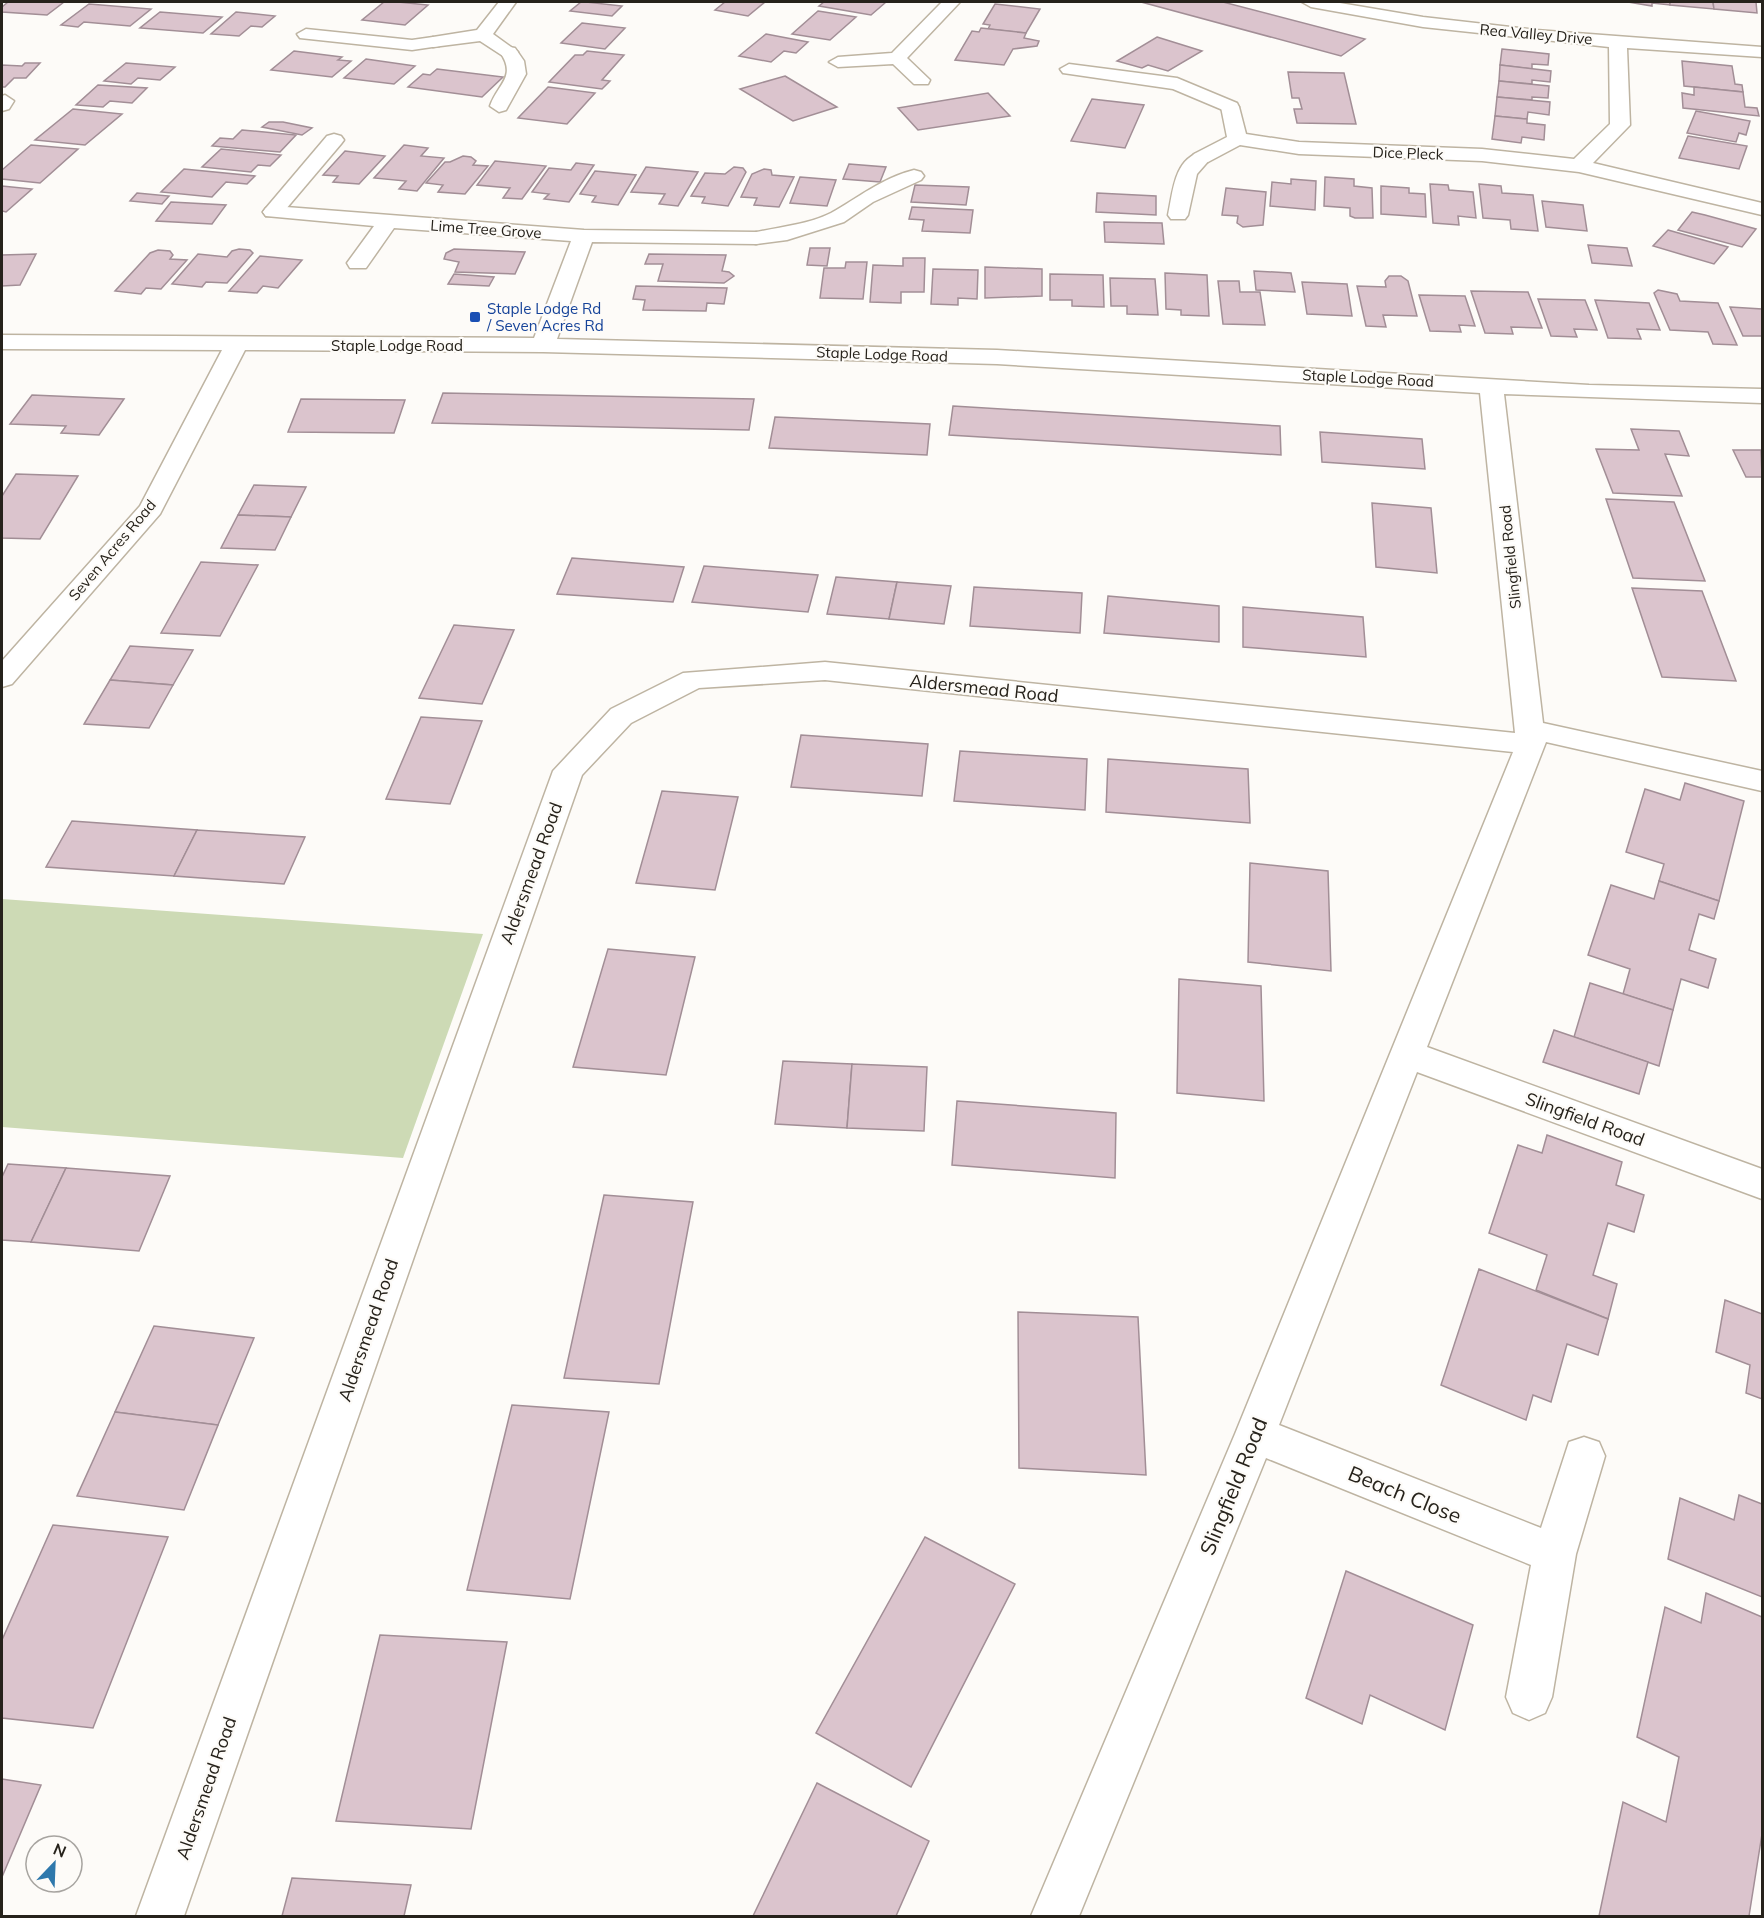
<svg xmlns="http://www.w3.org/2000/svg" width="1764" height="1918" font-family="Mulish,sans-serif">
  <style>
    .green { fill: #cddab5 }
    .building { fill: #dbc4cd; stroke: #a28e96; stroke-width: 1.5 }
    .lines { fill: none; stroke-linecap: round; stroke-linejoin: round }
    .lane-casing { stroke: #beb4a2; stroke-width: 3 }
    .street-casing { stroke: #beb4a2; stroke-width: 3 }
    .lane { fill: #fff; fill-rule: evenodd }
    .street { fill: #fff; fill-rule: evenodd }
    .transit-dot { fill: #1a4fb4; stroke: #fdfbf8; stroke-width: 2 }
    .labels { text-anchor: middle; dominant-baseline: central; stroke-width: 4.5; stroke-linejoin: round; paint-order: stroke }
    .far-street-label { font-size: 15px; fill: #26221b; stroke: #fdfbf8 }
    .far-transit-label { font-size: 15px; fill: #164399; stroke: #fdfbf8; text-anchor: start }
    .street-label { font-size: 18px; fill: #26221b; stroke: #fdfbf8 }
    .near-street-label { font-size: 21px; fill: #26221b; stroke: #fdfbf8 }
  </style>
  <rect width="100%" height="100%" fill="#fdfbf8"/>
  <path class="green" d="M2,899L483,934L403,1158L2,1127Z"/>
  <g class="building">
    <path d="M8,2H64L47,15L2,12V7Z"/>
    <path d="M384,2H398L428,5L405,25L362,20Z"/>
    <path d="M581,2H586L622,6L612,16L570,11Z"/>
    <path d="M725,2H765L748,16L715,10Z"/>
    <path d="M824,2H886L871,15L819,6Z"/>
    <path d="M1141,2H1223L1365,39L1341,56Z"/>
    <path d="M1628,2H1670V5L1652,3V6Z"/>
    <path d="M1670,2H1713L1714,9L1670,5Z"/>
    <path d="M1713,2H1756L1757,13L1714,9Z"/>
    <path d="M89,4L151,9L130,26L84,22L78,27L61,25Z"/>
    <path d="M995,4L1040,9L1026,33L988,29L990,25L983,24Z"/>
    <path d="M818,11L856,17L830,40L792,34Z"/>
    <path d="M160,12L222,17L203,33L140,28Z"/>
    <path d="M236,12L275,16L262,27L251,26L239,36L211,34Z"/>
    <path d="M582,23L625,28L605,49L561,43Z"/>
    <path d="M981,28L1026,33L1024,38L1039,41L1037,46L1013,49L1004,65L955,60L972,31L979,32Z"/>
    <path d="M766,34L808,42L796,53L784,51L771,62L739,56Z"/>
    <path d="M1157,37L1202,51L1168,71L1148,65L1142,68L1117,61Z"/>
    <path d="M1502,49L1549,54L1548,65L1532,64V69L1500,65Z"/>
    <path d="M294,51L342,57L338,60L351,61L332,77L271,70Z"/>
    <path d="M587,51L624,55L602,80L610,81L602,89L549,82L575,55H583Z"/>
    <path d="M366,59L415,66L394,84L344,78Z"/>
    <path d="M1682,61L1732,66L1735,84L1742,85L1743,92L1684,86Z"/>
    <path d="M25,63H40L26,78H14L5,87H2V65L22,66Z"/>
    <path d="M126,63L175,67L160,80L138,78L131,84L104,81Z"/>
    <path d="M1500,65L1551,71L1550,82L1532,80V84L1499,81Z"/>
    <path d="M437,69L503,77L482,97L408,87L423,74L430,75Z"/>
    <path d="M1288,72L1344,73L1356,124L1297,123L1294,109H1302L1299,98H1292Z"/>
    <path d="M785,76L837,107L793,121L740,89Z"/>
    <path d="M1499,81L1549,86L1548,98L1532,97V100L1497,97Z"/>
    <path d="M98,85L147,88L132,103L110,101L103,107L76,105Z"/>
    <path d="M548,87L595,93L567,124L518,118Z"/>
    <path d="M1694,87L1743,92L1745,107L1757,108L1759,116L1683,108L1682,93L1694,95Z"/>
    <path d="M988,93L1010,116L918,130L898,108Z"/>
    <path d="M1497,97L1550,102L1549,115L1528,112L1527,119L1495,116Z"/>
    <path d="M1092,99L1144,105L1125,148L1071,141Z"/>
    <path d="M73,109L122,114L85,145L35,140Z"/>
    <path d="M1696,111L1750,121L1746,135L1739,133L1736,142L1687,133Z"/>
    <path d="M1495,116L1527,119V123L1545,125L1544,140L1522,137L1521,143L1492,139Z"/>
    <path d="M269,122H283L312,128L302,135L262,127Z"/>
    <path d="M242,130L296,135L280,152L212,146L220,138L233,139Z"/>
    <path d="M1688,136L1747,146L1739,169L1679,158Z"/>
    <path d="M31,145L78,149L40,183L2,179V170Z"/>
    <path d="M404,145L428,148L421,156L444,158L417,191L399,189L406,181L374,178Z"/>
    <path d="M221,149L281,155L270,166L258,165L251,172L202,167Z"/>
    <path d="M345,151L385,156L359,184L333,182L338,176L323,175Z"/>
    <path d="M463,156L471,157L476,161L473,165L488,166L465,194L438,192L443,185L426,183L445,162H450Z"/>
    <path d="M495,161L546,166L522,199L503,198L510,188L477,185Z"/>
    <path d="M576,163L594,165L569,202L544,199L549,194L532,192L549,168L571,170Z"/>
    <path d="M849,164L886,167L880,182L843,179Z"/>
    <path d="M646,167L698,172L678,206L659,204L665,194L631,192Z"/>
    <path d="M734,167L743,168L746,172L728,206L702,203L705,197L691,196L705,173L725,174Z"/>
    <path d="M184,169L255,176L247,184L226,182L212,197L161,192Z"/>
    <path d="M764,169L771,170L772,175L794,177L779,207L754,205L757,198L741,197L752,174Z"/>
    <path d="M595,171L636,175L618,205L592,202L596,196L580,194Z"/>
    <path d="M800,177L836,180L827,206L790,203Z"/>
    <path d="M1325,177L1354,179V186L1372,188L1373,218H1355L1350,216V208L1324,206Z"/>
    <path d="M1291,179L1316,181L1315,210L1270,206L1272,182L1291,184Z"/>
    <path d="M1430,184L1448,185L1449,190L1473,192L1476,218L1458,216L1459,225L1433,223Z"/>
    <path d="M1479,184L1501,186L1502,193L1533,195L1538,231L1511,229L1510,220L1483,218Z"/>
    <path d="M915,185L969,187L966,205L911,202Z"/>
    <path d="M2,186L32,189L6,212L2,211Z"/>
    <path d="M1381,186L1409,188V193L1425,194L1426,217L1381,214Z"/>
    <path d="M1226,188L1266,192L1263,225L1243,227L1237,223L1238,216L1222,215Z"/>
    <path d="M137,193L169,196L162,204L130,201Z"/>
    <path d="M1097,193L1156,196V215L1096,212Z"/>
    <path d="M1542,201L1583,205L1587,231L1546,227Z"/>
    <path d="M171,202L226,205L212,224L156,221Z"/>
    <path d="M912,207L973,210L970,233L922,231L924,220L909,219Z"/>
    <path d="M1692,212L1705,215L1756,229L1742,247L1678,230Z"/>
    <path d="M1104,222L1162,223L1164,244L1105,242Z"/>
    <path d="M1668,230L1728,247L1714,264L1653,246Z"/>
    <path d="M1588,245L1627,248L1632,266L1592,263Z"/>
    <path d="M810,248H830L827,266L807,265Z"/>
    <path d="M239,249L250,250L253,253L227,283L206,282L202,287L172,284L198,254L227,257L232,251Z"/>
    <path d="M454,249L525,252L515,274L455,272L459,262L444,259L446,253Z"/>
    <path d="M158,250L170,251L173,255L170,259L187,260L161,289L146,288L141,294L115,291L150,253Z"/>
    <path d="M36,254L20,285L2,286V255Z"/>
    <path d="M649,254L726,255L722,271L729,272L734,276L724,283L658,281L663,264H645Z"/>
    <path d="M260,256L302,260L278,288L263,286L257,293L229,291Z"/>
    <path d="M903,258H925L924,292H901V303L870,302L873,265L903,266Z"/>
    <path d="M846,262H867L863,299L820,298L824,268H845Z"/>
    <path d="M985,267L1042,269V296L985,298Z"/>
    <path d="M933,269L978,270L977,299L958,298V305L931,304Z"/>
    <path d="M1254,271L1291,273L1295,292L1256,290Z"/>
    <path d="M1165,273L1207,275L1209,316L1181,315V310L1166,309Z"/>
    <path d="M454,274L494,277L489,286L448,284Z"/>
    <path d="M1050,274L1103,275L1104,307L1072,306V300H1050Z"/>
    <path d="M1389,276H1401L1408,281L1417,316L1383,315L1386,327L1366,326L1357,286L1386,287L1385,281Z"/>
    <path d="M1110,278L1155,279L1158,315L1127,314V306H1111Z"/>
    <path d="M1218,281H1239L1240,292H1260L1265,325L1223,324Z"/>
    <path d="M1302,282L1347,284L1352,316L1307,314Z"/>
    <path d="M636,286L727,288L724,304L707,303L706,311L643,310L645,300L633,299Z"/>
    <path d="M1658,290L1677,294L1680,301L1718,303L1737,345L1713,344L1708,332L1670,330L1654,293Z"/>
    <path d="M1471,291L1528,292L1542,328L1511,327L1513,334L1485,333Z"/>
    <path d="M1419,295L1465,296L1475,326L1459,325L1461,332L1430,331Z"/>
    <path d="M1538,299L1585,300L1597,330L1574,329L1577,337L1551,336Z"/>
    <path d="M1595,300L1649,303L1660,330L1637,329L1641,339L1608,338Z"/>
    <path d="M1730,307L1762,309V336H1743Z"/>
    <path d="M443,393L754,399L749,430L432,423Z"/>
    <path d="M32,395L124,399L99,435L61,433L66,426L10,424Z"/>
    <path d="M301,399L405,400L394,433L288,432Z"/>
    <path d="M953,406L1280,426L1281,455L949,435Z"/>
    <path d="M775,417L930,424L927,455L769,448Z"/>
    <path d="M1631,429L1679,431L1689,456L1665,454L1682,496L1613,493L1596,449L1639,450Z"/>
    <path d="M1320,432L1422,439L1425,469L1322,462Z"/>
    <path d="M1733,450H1761L1762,477H1746Z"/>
    <path d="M16,474L78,476L40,539L2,538V496Z"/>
    <path d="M254,485L306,487L291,517L238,515Z"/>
    <path d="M1606,499L1674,502L1705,581L1633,578Z"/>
    <path d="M1372,503L1431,508L1437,573L1376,567Z"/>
    <path d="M238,515L291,517L275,550L221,548Z"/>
    <path d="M572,558L684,567L673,602L557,594Z"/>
    <path d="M201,562L258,565L220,636L161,633Z"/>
    <path d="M704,566L818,575L808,612L692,602Z"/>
    <path d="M836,577L897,582L889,619L827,614Z"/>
    <path d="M897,582L951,586L944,624L889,619Z"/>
    <path d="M974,587L1082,593L1080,633L970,626Z"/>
    <path d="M1632,588L1702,591L1736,681L1662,677Z"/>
    <path d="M1108,596L1219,606V642L1104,633Z"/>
    <path d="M1243,607L1363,617L1366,657L1243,647Z"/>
    <path d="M454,625L514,630L482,704L419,698Z"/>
    <path d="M130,646L193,650L173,685L110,680Z"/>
    <path d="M110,680L173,685L149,728L84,724Z"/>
    <path d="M421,717L482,721L450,804L386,799Z"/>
    <path d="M801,735L928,744L922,796L791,787Z"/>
    <path d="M960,751L1087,759L1085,810L954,801Z"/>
    <path d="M1108,759L1248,769L1250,823L1106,812Z"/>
    <path d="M1685,783L1744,801L1719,901L1659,881L1664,864L1626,852L1645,789L1680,800Z"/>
    <path d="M662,791L738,797L715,890L636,883Z"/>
    <path d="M72,821L197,830L174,876L46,867Z"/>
    <path d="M197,830L305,837L284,884L174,876Z"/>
    <path d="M1250,863L1328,871L1331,971L1248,962Z"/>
    <path d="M1659,881L1719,901L1714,919L1699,914L1689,950L1716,959L1708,988L1681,979L1673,1010L1623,994L1630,969L1588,955L1611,885L1654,899Z"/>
    <path d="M608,949L695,957L666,1075L573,1067Z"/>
    <path d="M1179,979L1261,986L1264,1101L1177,1093Z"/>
    <path d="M1590,983L1673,1010L1659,1066L1574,1037Z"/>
    <path d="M1554,1030L1648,1062L1639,1094L1543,1062Z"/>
    <path d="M783,1061L852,1064L847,1128L775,1124Z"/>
    <path d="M852,1064L927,1067L924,1131L847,1128Z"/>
    <path d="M957,1101L1116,1113L1115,1178L952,1165Z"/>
    <path d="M1547,1135L1622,1162L1616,1185L1644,1195L1634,1232L1608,1223L1593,1275L1617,1284L1608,1319L1536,1290L1547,1255L1489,1233L1518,1145L1542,1153Z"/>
    <path d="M8,1164L66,1168L31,1242L2,1240V1177Z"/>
    <path d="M66,1168L170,1176L139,1251L31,1242Z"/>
    <path d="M604,1195L693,1202L659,1384L564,1378Z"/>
    <path d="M1479,1269L1608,1319L1598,1355L1567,1344L1551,1402L1533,1395L1526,1420L1441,1385Z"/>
    <path d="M1725,1300L1762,1314V1310V1399L1746,1393L1750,1365L1716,1352Z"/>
    <path d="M1018,1312L1138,1317L1146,1475L1019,1468Z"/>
    <path d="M154,1326L254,1338L218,1425L115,1412Z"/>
    <path d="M512,1405L609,1412L570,1599L467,1590Z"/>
    <path d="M115,1412L218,1425L184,1510L77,1496Z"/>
    <path d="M1739,1495L1762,1504V1597L1668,1559L1680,1498L1734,1520Z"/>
    <path d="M53,1525L168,1537L93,1728L2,1718V1640Z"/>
    <path d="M925,1537L1015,1584L911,1787L816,1733Z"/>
    <path d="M1346,1571L1473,1625L1445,1730L1370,1695L1362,1724L1306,1698Z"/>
    <path d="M1706,1593L1762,1617V1834L1749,1916H1599L1623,1802L1666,1822L1679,1757L1637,1737L1665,1607L1701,1623Z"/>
    <path d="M380,1635L507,1642L471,1829L336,1821Z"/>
    <path d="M2,1779L41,1785L2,1877Z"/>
    <path d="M817,1783L929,1841L896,1916H753Z"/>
    <path d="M292,1878L411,1885L404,1916H282Z"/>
  </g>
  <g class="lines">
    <g class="lane-casing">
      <g id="lane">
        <path d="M306,29L412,40L433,37L442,42L439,46L412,50L300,38L297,34Z"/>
        <path d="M509,47L515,48L524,61L526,74L506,110L499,112L490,106C498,83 517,77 500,52Z"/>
        <path d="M1069,64L1177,78L1237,103L1239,107L1230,113L1173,89L1063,73L1060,69Z"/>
        <path d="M334,134L341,136L344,140L341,144L280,216H266L263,212L266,208L327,136Z"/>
        <path d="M1201,152L1208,154L1211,158L1197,174L1188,215L1185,219H1171L1168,215C1173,192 1174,159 1201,152Z"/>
        <path d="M914,170L921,172L924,176L921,180L873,202L844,222L787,240L756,244L749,242L745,238L749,234C775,227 805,226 831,213C858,198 882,178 914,170Z"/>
      </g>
    </g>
    <g class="street-casing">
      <g id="street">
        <path d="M499,2H516L493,34L518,52L515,56H503L480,41L433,47L424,42L433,37L477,30Z"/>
        <path d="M942,2H960L907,58L930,80L928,84H914L893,64L838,67L829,62L838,57L892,53Z"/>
        <path d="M1302,2H1334L1423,17L1536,30L1762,47V57L1627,48L1630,125L1593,163L1762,203V215L1579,172L1482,161L1299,154L1240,145L1208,162H1194L1191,158L1194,154L1227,137L1221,107L1230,101L1239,107L1246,134L1299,142L1482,149L1574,159L1610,124L1609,47L1423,27L1311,7Z"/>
        <path d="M5,95L14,101L9,109L2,111V96Z"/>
        <path d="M273,206L584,230L756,232L763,234L767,238L763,242L756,244L592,242L557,339L997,350L1589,385L1762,389V403L1504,394L1543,723L1762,771V791L1546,742L1427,1047L1762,1169V1199L1417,1072L1279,1425L1541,1528L1569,1442L1584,1437L1599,1442L1605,1456L1576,1554L1552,1697L1545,1713L1529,1720L1513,1713L1506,1697L1531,1565L1266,1458L1079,1916H1031L1235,1434L1513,752L825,680L699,688L631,723L582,775L184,1916H136L553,771L611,709L683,673L825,662L1515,733L1480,393L997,364L543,352L245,350L160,514L12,684L2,687V661L140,506L222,350L2,349V335L534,338L571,241L394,228L366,268H350L347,263L374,226L266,216L263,212L266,208Z"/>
      </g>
    </g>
    <use href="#lane" class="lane"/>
    <use href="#street" class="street"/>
  </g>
  <rect class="transit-dot" x="469" y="311" width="12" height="12" rx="3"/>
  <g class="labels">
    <g class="far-street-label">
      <text transform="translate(1536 34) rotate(5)">Rea Valley Drive</text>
      <text transform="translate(1408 153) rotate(2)">Dice Pleck</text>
      <text transform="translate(486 229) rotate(4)">Lime Tree Grove</text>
      <text x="397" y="345">Staple Lodge Road</text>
      <text transform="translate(882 354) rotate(2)">Staple Lodge Road</text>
      <text transform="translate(1368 378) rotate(3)">Staple Lodge Road</text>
      <text transform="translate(112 550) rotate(-50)">Seven Acres Road</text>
      <text transform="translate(1510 557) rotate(-96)">Slingfield Road</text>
    </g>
    <g class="far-transit-label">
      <text x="487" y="308">Staple Lodge Rd<tspan x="487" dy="17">/ Seven Acres Rd</tspan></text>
    </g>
    <g class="street-label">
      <text transform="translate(984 688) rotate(6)">Aldersmead Road</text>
      <text transform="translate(531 873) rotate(-70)">Aldersmead Road</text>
      <text transform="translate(1585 1119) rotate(20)">Slingfield Road</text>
      <text transform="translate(368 1330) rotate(-71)">Aldersmead Road</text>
      <text transform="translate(206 1788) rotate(-71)">Aldersmead Road</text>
    </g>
    <g class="near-street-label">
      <text transform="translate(1233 1486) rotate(-68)">Slingfield Road</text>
      <text transform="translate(1405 1494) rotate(22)">Beach Close</text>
    </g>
  </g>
  <rect width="1764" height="1918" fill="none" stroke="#26221b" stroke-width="6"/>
  <g transform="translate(54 1864) rotate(23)"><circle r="28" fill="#fdfbf8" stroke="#a7a4a0" stroke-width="1.5"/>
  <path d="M0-4.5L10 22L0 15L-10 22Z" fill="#2e78ac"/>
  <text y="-9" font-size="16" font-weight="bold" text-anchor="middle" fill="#26221b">N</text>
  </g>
</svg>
